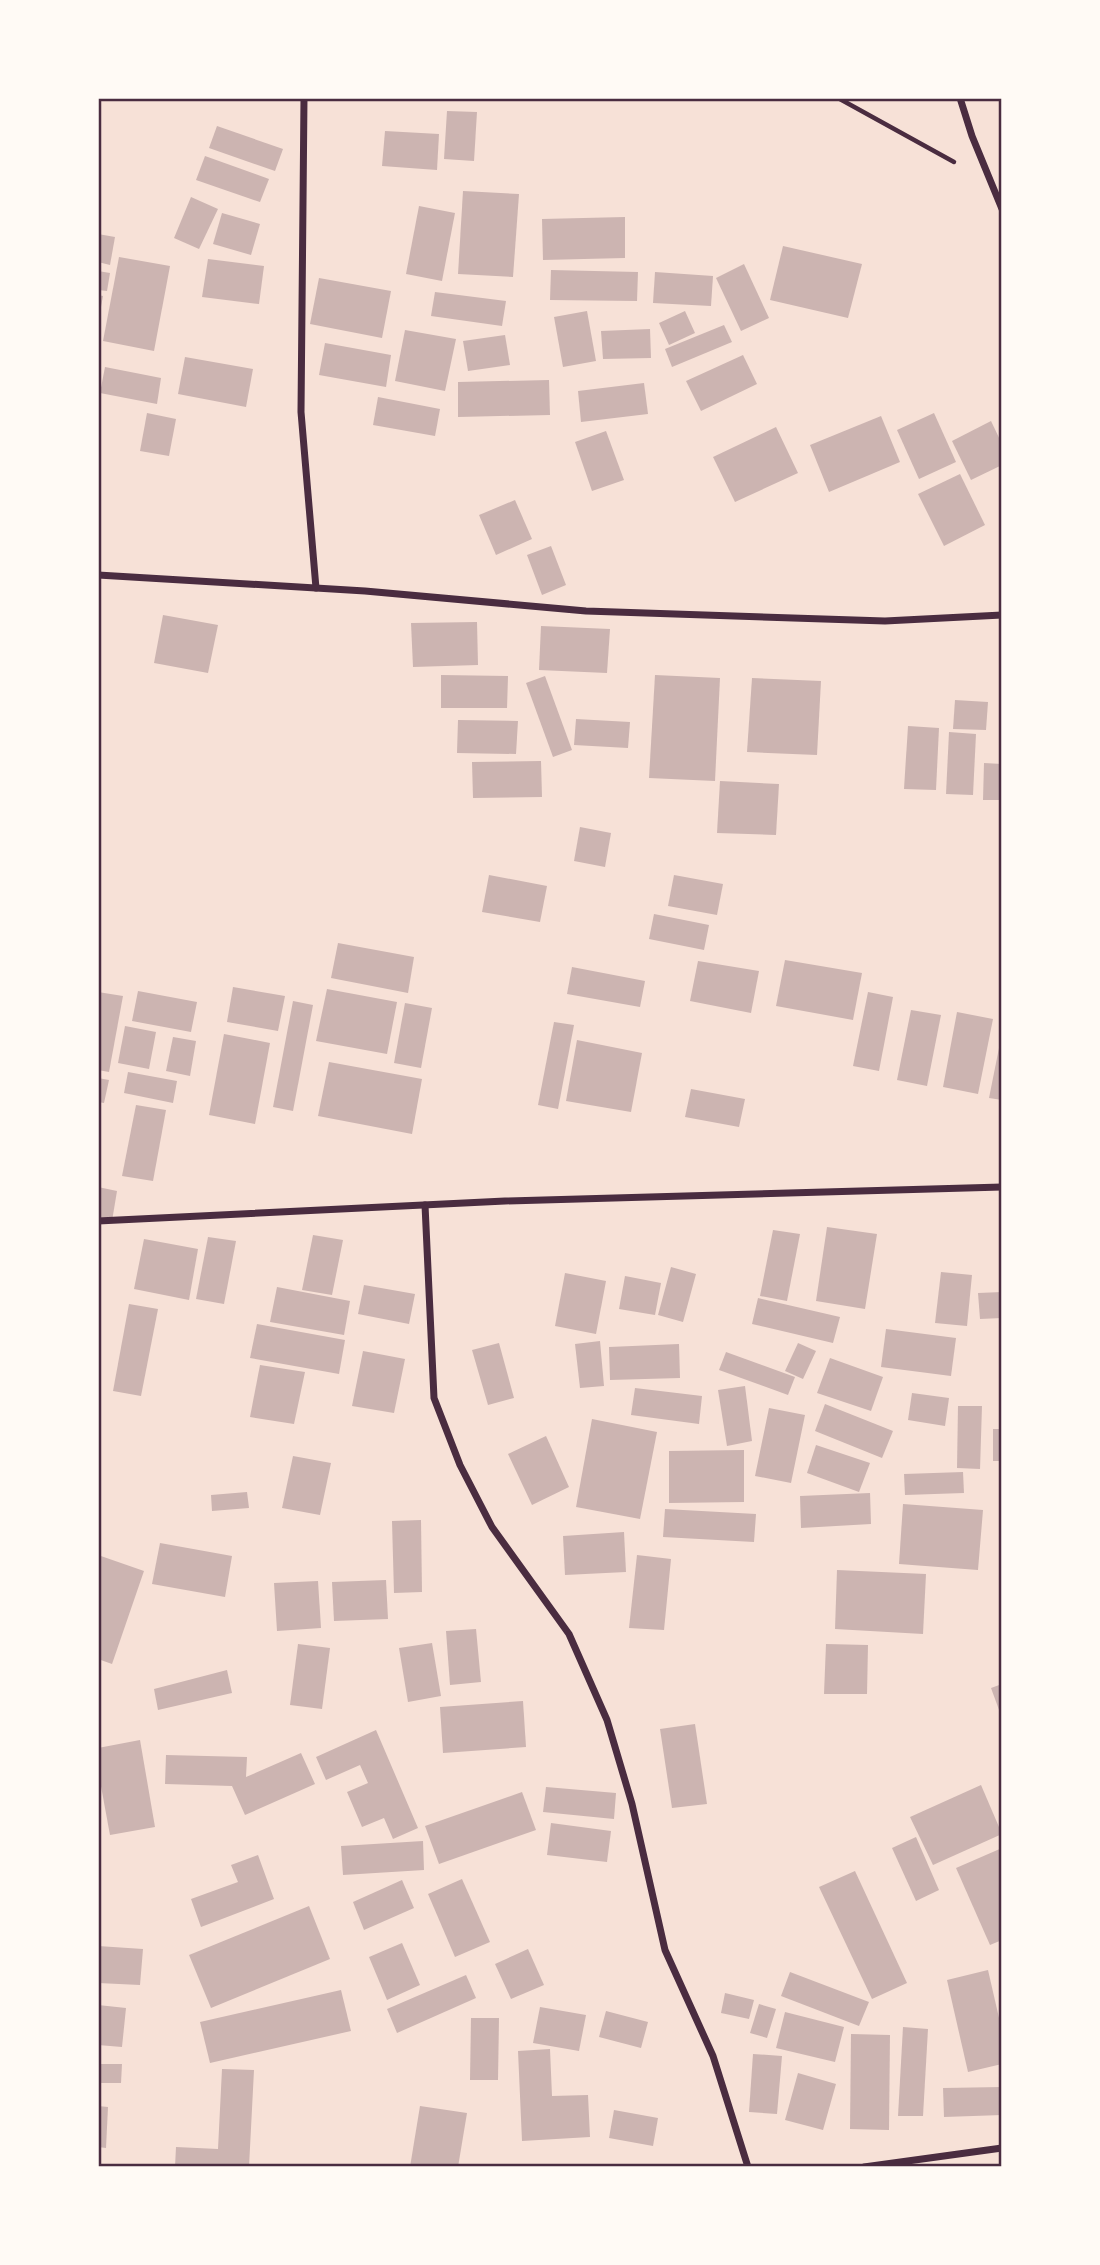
<svg xmlns="http://www.w3.org/2000/svg" width="1100" height="2265" font-family="'Archivo Narrow',sans-serif">
  <style>
    .building { fill: #ccb4b1 }
    .lines { fill: none; stroke-linecap: round; stroke-linejoin: round }
    .path { stroke: #4a2c40; stroke-width: 4.5 }
    .minor { stroke: #4a2c40; stroke-width: 7 }
    .neatline { fill: none; stroke: #4a2c40; stroke-width: 2.5 }
  </style>
  <rect width="100%" height="100%" fill="#f7e1d7"/>
  <g class="building">
    <path d="M447,111L477,112L474,161L444,159Z"/>
    <path d="M217,126L283,149L275,171L209,148Z"/>
    <path d="M385,131L439,134L437,170L382,166Z"/>
    <path d="M205,156L269,179L260,202L196,180Z"/>
    <path d="M463,191L519,194L513,277L458,274Z"/>
    <path d="M191,197L218,209L199,249L174,238Z"/>
    <path d="M419,206L455,213L442,281L406,274Z"/>
    <path d="M222,213L260,224L251,255L213,244Z"/>
    <path d="M625,217V258L543,260L542,219Z"/>
    <path d="M98,234L115,237L110,265L98,262Z"/>
    <path d="M783,246L862,264L848,318L770,300Z"/>
    <path d="M119,257L170,266L154,351L103,341Z"/>
    <path d="M208,259L264,266L259,304L202,297Z"/>
    <path d="M744,264L769,318L741,331L716,278Z"/>
    <path d="M551,270L638,272L637,301L550,300Z"/>
    <path d="M98,271L110,273L107,291L98,290Z"/>
    <path d="M655,272L713,276L711,306L653,303Z"/>
    <path d="M319,278L391,291L382,338L310,324Z"/>
    <path d="M435,292L506,301L502,326L431,316Z"/>
    <path d="M98,295L103,296L99,318H98Z"/>
    <path d="M587,311L596,361L563,367L554,317Z"/>
    <path d="M685,311L695,333L669,345L659,323Z"/>
    <path d="M724,325L732,342L672,367L665,349Z"/>
    <path d="M650,329L651,358L603,359L601,331Z"/>
    <path d="M405,330L456,339L445,391L395,381Z"/>
    <path d="M505,335L510,365L468,371L463,341Z"/>
    <path d="M325,343L391,355L386,387L319,375Z"/>
    <path d="M743,355L757,384L701,411L686,381Z"/>
    <path d="M185,357L253,369L246,407L178,394Z"/>
    <path d="M105,367L161,378L157,404L100,393Z"/>
    <path d="M549,380L550,415L458,417V382Z"/>
    <path d="M644,383L648,414L581,422L578,391Z"/>
    <path d="M378,397L440,409L435,436L373,425Z"/>
    <path d="M147,413L176,419L169,456L140,451Z"/>
    <path d="M934,413L956,462L919,479L897,430Z"/>
    <path d="M881,416L900,462L829,492L810,445Z"/>
    <path d="M991,421L1002,444V465L971,480L952,441Z"/>
    <path d="M776,427L798,473L735,502L713,457Z"/>
    <path d="M606,431L624,480L592,491L575,442Z"/>
    <path d="M960,474L985,525L944,546L918,494Z"/>
    <path d="M515,500L532,539L496,555L479,515Z"/>
    <path d="M551,546L566,585L542,595L527,555Z"/>
    <path d="M163,615L218,625L208,673L154,663Z"/>
    <path d="M477,622L478,665L413,667L411,623Z"/>
    <path d="M541,626L610,629L607,673L539,670Z"/>
    <path d="M441,675L508,676L507,708H441Z"/>
    <path d="M655,675L720,678L715,781L649,778Z"/>
    <path d="M545,676L572,750L553,757L526,683Z"/>
    <path d="M752,678L821,681L817,755L747,752Z"/>
    <path d="M955,700L988,702L986,730L953,729Z"/>
    <path d="M576,719L630,722L628,748L574,745Z"/>
    <path d="M458,720L518,721L516,754L457,753Z"/>
    <path d="M908,726L939,728L936,790L904,789Z"/>
    <path d="M949,732L976,734L973,795L946,794Z"/>
    <path d="M541,761L542,797L473,798L472,762Z"/>
    <path d="M984,763L1002,764V800H983Z"/>
    <path d="M720,781L779,784L776,835L717,833Z"/>
    <path d="M580,827L611,833L605,867L574,861Z"/>
    <path d="M489,875L547,886L540,922L482,912Z"/>
    <path d="M674,875L723,884L717,915L668,906Z"/>
    <path d="M654,914L709,925L704,950L649,939Z"/>
    <path d="M338,943L414,957L408,993L331,978Z"/>
    <path d="M785,960L862,973L853,1020L776,1006Z"/>
    <path d="M698,961L759,971L751,1013L690,1001Z"/>
    <path d="M572,967L645,981L640,1007L567,994Z"/>
    <path d="M233,987L285,996L278,1031L227,1022Z"/>
    <path d="M327,989L397,1002L387,1054L316,1041Z"/>
    <path d="M138,991L197,1002L191,1032L132,1021Z"/>
    <path d="M98,992L123,996L109,1072L98,1070Z"/>
    <path d="M868,992L893,997L879,1071L853,1066Z"/>
    <path d="M293,1001L313,1005L293,1111L273,1107Z"/>
    <path d="M405,1003L432,1008L421,1068L394,1063Z"/>
    <path d="M911,1010L941,1015L927,1086L897,1080Z"/>
    <path d="M957,1012L993,1019L978,1094L943,1087Z"/>
    <path d="M554,1022L574,1025L558,1109L538,1105Z"/>
    <path d="M125,1026L156,1032L149,1069L118,1063Z"/>
    <path d="M224,1034L270,1043L255,1124L209,1115Z"/>
    <path d="M173,1037L196,1041L190,1076L166,1071Z"/>
    <path d="M1001,1038H1002V1100L989,1098Z"/>
    <path d="M577,1040L642,1053L631,1112L566,1101Z"/>
    <path d="M329,1062L422,1079L412,1134L318,1116Z"/>
    <path d="M128,1072L177,1081L173,1103L124,1093Z"/>
    <path d="M98,1078L109,1080L104,1103L98,1102Z"/>
    <path d="M691,1089L745,1099L739,1127L685,1117Z"/>
    <path d="M136,1105L166,1110L153,1181L122,1176Z"/>
    <path d="M98,1187L117,1191L112,1221L98,1218Z"/>
    <path d="M827,1227L877,1234L865,1309L816,1301Z"/>
    <path d="M773,1230L800,1234L787,1301L760,1296Z"/>
    <path d="M313,1235L343,1240L332,1295L302,1290Z"/>
    <path d="M208,1237L236,1241L224,1304L196,1299Z"/>
    <path d="M144,1239L198,1249L189,1300L134,1289Z"/>
    <path d="M671,1267L696,1274L683,1322L658,1315Z"/>
    <path d="M941,1272L972,1275L967,1326L935,1323Z"/>
    <path d="M565,1273L606,1281L596,1334L555,1326Z"/>
    <path d="M625,1276L661,1283L655,1315L619,1309Z"/>
    <path d="M364,1285L415,1294L409,1324L358,1314Z"/>
    <path d="M277,1287L350,1301L344,1335L270,1322Z"/>
    <path d="M1002,1292V1318L980,1319L978,1293Z"/>
    <path d="M758,1298L840,1317L833,1343L752,1324Z"/>
    <path d="M129,1304L158,1309L141,1396L113,1391Z"/>
    <path d="M257,1324L345,1340L339,1374L250,1358Z"/>
    <path d="M886,1329L956,1338L951,1376L881,1367Z"/>
    <path d="M600,1341L604,1386L580,1388L575,1344Z"/>
    <path d="M499,1343L514,1398L488,1405L472,1350Z"/>
    <path d="M798,1343L816,1351L803,1379L785,1371Z"/>
    <path d="M679,1344L680,1378L610,1380L609,1347Z"/>
    <path d="M363,1351L405,1359L394,1413L352,1406Z"/>
    <path d="M726,1352L795,1377L788,1395L719,1370Z"/>
    <path d="M830,1358L883,1377L871,1411L817,1393Z"/>
    <path d="M260,1365L305,1372L294,1424L250,1417Z"/>
    <path d="M745,1386L752,1441L727,1446L718,1390Z"/>
    <path d="M635,1388L702,1396L699,1424L631,1415Z"/>
    <path d="M912,1393L949,1398L945,1426L908,1420Z"/>
    <path d="M825,1404L893,1431L882,1458L815,1431Z"/>
    <path d="M958,1406H982L980,1469L957,1468Z"/>
    <path d="M769,1408L805,1415L791,1483L755,1476Z"/>
    <path d="M592,1419L657,1432L640,1519L576,1507Z"/>
    <rect x="993" y="1429" width="9" height="32"/>
    <path d="M546,1436L569,1487L532,1505L508,1454Z"/>
    <path d="M816,1445L870,1463L859,1492L807,1473Z"/>
    <path d="M744,1450V1502L669,1503V1451Z"/>
    <path d="M293,1456L331,1463L320,1515L282,1508Z"/>
    <path d="M963,1472L964,1493L905,1495L904,1474Z"/>
    <path d="M247,1492L249,1508L212,1511L211,1495Z"/>
    <path d="M870,1493L871,1524L801,1528L800,1496Z"/>
    <path d="M903,1504L983,1510L978,1570L899,1564Z"/>
    <path d="M665,1509L756,1514L754,1542L663,1537Z"/>
    <path d="M421,1520L422,1592L394,1593L392,1521Z"/>
    <path d="M624,1532L626,1572L565,1575L563,1536Z"/>
    <path d="M160,1543L232,1556L225,1597L152,1584Z"/>
    <path d="M98,1555L144,1571L112,1664L98,1659Z"/>
    <path d="M637,1555L671,1559L664,1630L629,1628Z"/>
    <path d="M837,1570L926,1574L923,1634L835,1629Z"/>
    <path d="M386,1580L388,1619L334,1621L332,1582Z"/>
    <path d="M318,1581L321,1628L277,1631L274,1583Z"/>
    <path d="M476,1629L481,1682L450,1685L446,1631Z"/>
    <path d="M432,1643L441,1696L408,1702L399,1648Z"/>
    <path d="M298,1644L330,1648L322,1709L290,1705Z"/>
    <path d="M826,1644L868,1645L867,1694H824Z"/>
    <path d="M227,1670L232,1693L158,1710L154,1689Z"/>
    <path d="M1002,1684V1718L991,1688Z"/>
    <path d="M523,1701L526,1747L443,1753L440,1707Z"/>
    <path d="M695,1724L707,1804L672,1808L660,1729Z"/>
    <path d="M376,1730L418,1828L393,1839L384,1818L362,1827L347,1792L368,1783L360,1765L326,1780L316,1757Z"/>
    <path d="M140,1740L155,1827L110,1835L98,1770V1748Z"/>
    <path d="M301,1753L315,1784L245,1815L232,1786L165,1784L166,1755L247,1757L246,1777Z"/>
    <path d="M981,1785L1002,1834L933,1865L910,1817Z"/>
    <path d="M546,1787L616,1793L614,1819L543,1812Z"/>
    <path d="M522,1792L536,1830L439,1864L425,1826Z"/>
    <path d="M551,1823L611,1831L607,1862L547,1855Z"/>
    <path d="M916,1837L939,1890L916,1901L892,1848Z"/>
    <path d="M423,1841L424,1870L343,1875L341,1846Z"/>
    <path d="M1002,1848V1940L990,1945L956,1868Z"/>
    <path d="M258,1855L274,1899L201,1927L191,1899L238,1882L231,1865Z"/>
    <path d="M855,1871L907,1983L872,1999L819,1887Z"/>
    <path d="M462,1879L490,1942L455,1957L428,1894Z"/>
    <path d="M402,1880L414,1908L364,1930L353,1902Z"/>
    <path d="M309,1906L330,1959L211,2008L189,1955Z"/>
    <path d="M402,1943L420,1985L387,2000L369,1957Z"/>
    <path d="M98,1946L143,1949L140,1985L98,1983Z"/>
    <path d="M528,1949L544,1985L511,1999L495,1964Z"/>
    <path d="M988,1970L1002,2031V2064L968,2072L947,1980Z"/>
    <path d="M790,1972L869,2002L859,2026L781,1996Z"/>
    <path d="M466,1975L476,1998L397,2033L387,2009Z"/>
    <path d="M341,1990L351,2031L210,2063L200,2022Z"/>
    <path d="M725,1993L754,2000L749,2019L721,2013Z"/>
    <path d="M759,2004L776,2009L767,2038L750,2033Z"/>
    <path d="M98,2005L126,2008L122,2047L98,2045Z"/>
    <path d="M540,2007L586,2015L579,2051L533,2043Z"/>
    <path d="M606,2011L648,2022L641,2048L599,2037Z"/>
    <path d="M785,2012L844,2027L835,2062L776,2048Z"/>
    <path d="M471,2018H499L498,2080H470Z"/>
    <path d="M903,2027L928,2029L923,2116H898Z"/>
    <path d="M851,2034L890,2035L889,2130L850,2129Z"/>
    <path d="M550,2049L552,2096L588,2095L590,2137L522,2141L518,2051Z"/>
    <path d="M753,2054L782,2056L777,2114L749,2112Z"/>
    <path d="M98,2064H122L121,2083H98Z"/>
    <path d="M222,2069L254,2070L249,2167H175L176,2147L218,2149Z"/>
    <path d="M798,2073L836,2084L823,2130L785,2120Z"/>
    <path d="M1002,2087V2115L944,2117L943,2088Z"/>
    <path d="M98,2106L108,2107L106,2148L98,2147Z"/>
    <path d="M420,2106L467,2113L458,2167H410Z"/>
    <path d="M614,2110L658,2118L653,2146L609,2138Z"/>
  </g>
  <g class="lines">
    <path class="path" d="M838,98L954,162"/>
    <g class="minor">
      <path d="M304,98L301,412L316,588"/>
      <path d="M960,98L972,136L1002,209"/>
      <path d="M98,575L365,591L586,611L885,621L1002,615"/>
      <path d="M425,1205L434,1398L460,1465L492,1527L569,1634L607,1720L632,1804L665,1950L713,2056L748,2167"/>
      <path d="M98,1221L505,1201L1002,1187"/>
      <path d="M864,2167L1002,2148"/>
    </g>
  </g>
  <rect width="1100" height="2265" fill="none" stroke="#fffaf5" stroke-width="200"/>
  <rect x="100" y="100" width="900" height="2065" class="neatline"/>
</svg>
